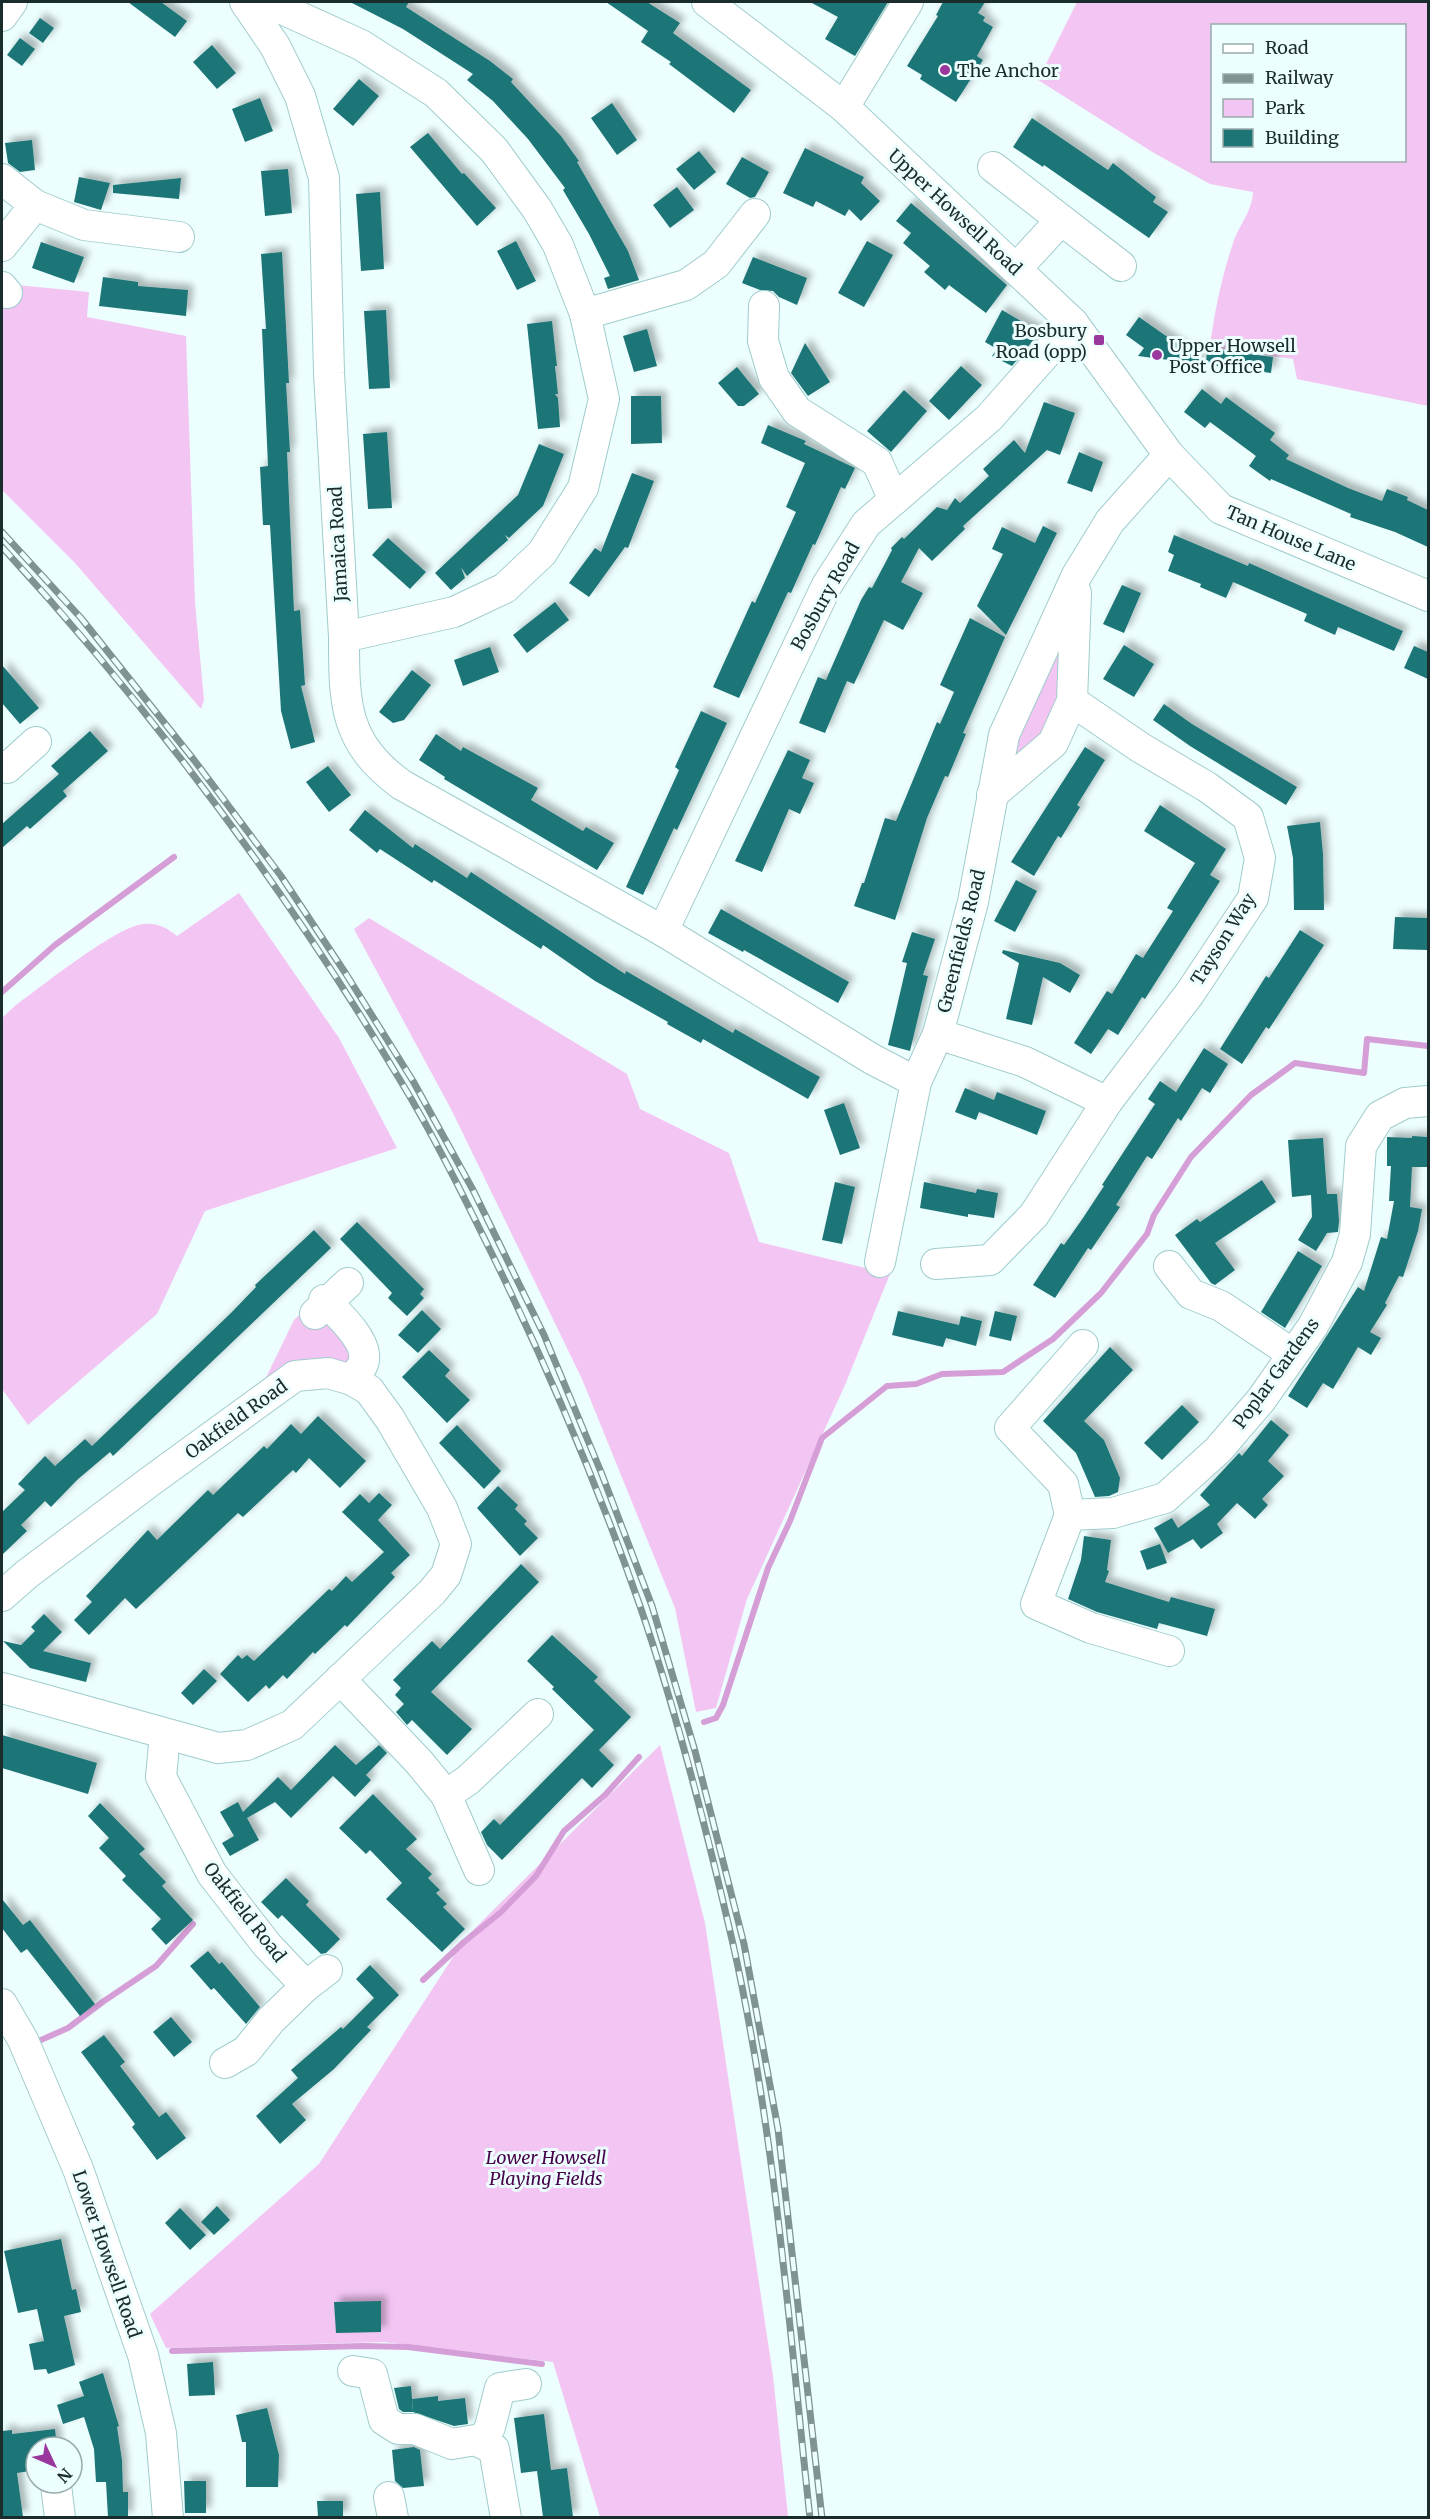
<svg xmlns="http://www.w3.org/2000/svg" width="1430" height="2519" font-family="Merriweather,serif">
  <style>
    .green { fill: #f3c5f3; fill-rule: evenodd }
    .lines { fill: none; stroke-linecap: round; stroke-linejoin: round }
    .stream { stroke: #d59ed6; stroke-width: 6 }
    .building { fill: #1e7576; filter: url(#shadow) }
    .minor-casing { stroke: #a0cccc; stroke-width: 32 }
    .minor { stroke: #fff; stroke-width: 30 }
    .rail-casing { stroke: #819292; stroke-width: 7 }
    .rail { stroke: #edfefe; stroke-width: 4.5; stroke-dasharray: 14; stroke-linecap: butt }
    .poi-dot { fill: #99379d; stroke: #edfefe; stroke-width: 2 }
    .labels { text-anchor: middle; dominant-baseline: central; stroke-width: 6; stroke-linejoin: round; paint-order: stroke }
    .poi-label { font-size: 18px; fill: #1a2c2b; stroke: #edfefe; text-anchor: start }
    .street-label { font-size: 18px; fill: #1a2c2b; stroke: #edfefe }
    .park-label { font-size: 18px; font-style: italic; fill: #47024a; stroke: #edfefe }
  </style>
  <defs>
    <filter id="shadow"><feDropShadow dx="5.5" dy="-5.5" stdDeviation="3" flood-color="#0004"/></filter>
  </defs>
  <rect width="100%" height="100%" fill="#edfefe"/>
  <g class="green">
    <path d="M1077,2H1428V406L1297,379L1293,359L1210,347C1214,313 1222,276 1233,243C1239,225 1252,212 1253,192L1210,184L1154,153L1038,80ZM1212,26H1404V160H1212Z"/>
    <path d="M17,285L89,292L87,317L186,336L195,603L204,700L201,709L75,563L2,490V297Z"/>
    <path d="M1061,631L1058,717L1024,760L1010,758Z"/>
    <path d="M239,893L339,1038L397,1148L205,1211L157,1314L28,1425L2,1389V1018L16,1005C41,987 118,925 144,924C158,923 167,928 177,936Z"/>
    <path d="M369,918L627,1074L640,1109L729,1153L759,1242L890,1274L845,1385L747,1599L716,1708L696,1712L675,1608L582,1379L452,1111L354,929Z"/>
    <path d="M306,1308L337,1326L357,1366L259,1392L294,1320Z"/>
    <path d="M660,1745L705,1923L773,2376L788,2516L783,2518L600,2517L553,2362L384,2342L166,2348L150,2314L319,2164L466,1937Z"/>
  </g>
  <g class="lines">
    <g class="stream">
      <path d="M2,992L55,945L174,857"/>
      <path d="M704,1722L716,1718L723,1705L768,1568L790,1521L822,1438L887,1386L916,1384L942,1374L1003,1372L1053,1339L1101,1293L1147,1234L1154,1215L1191,1157L1251,1095L1295,1063L1364,1073L1367,1039L1428,1046"/>
      <path d="M423,1980L464,1942L501,1912L536,1876L564,1831L605,1795L639,1757"/>
      <path d="M41,2040L68,2028L104,2001L156,1966L193,1924"/>
      <path d="M172,2351L363,2346L408,2347L542,2364"/>
    </g>
  </g>
  <g class="building">
    <path d="M128,2H161L187,21L175,37Z"/>
    <path d="M350,2H409L406,7L490,61L513,79L511,82L561,136L579,161L577,162L628,251L639,280L608,289L604,278L610,276L589,234L563,190L565,188L528,139L493,101L467,80L473,74L403,29Z"/>
    <path d="M606,2H647L680,23L673,33L751,90L734,113L669,64L671,62L641,42L648,31Z"/>
    <path d="M810,2H888L855,56L825,39L838,17Z"/>
    <path d="M943,2H985L978,13L985,17L983,21L993,27L977,56L983,60L956,102L920,79L922,75L907,66L938,16L936,15Z"/>
    <path d="M40,18L54,28L43,43L29,33Z"/>
    <path d="M20,38L35,49L22,66L7,55Z"/>
    <path d="M212,45L236,73L217,89L193,62Z"/>
    <path d="M359,79L379,96L353,126L333,109Z"/>
    <path d="M260,98L273,131L245,142L232,109Z"/>
    <path d="M612,103L637,140L617,155L591,118Z"/>
    <path d="M1032,118L1108,170L1113,163L1156,197L1153,202L1168,212L1149,238L1044,165L1043,167L1013,147Z"/>
    <path d="M428,133L462,174L464,173L496,208L477,226L410,147Z"/>
    <path d="M32,140L35,170L20,172L8,163L5,143Z"/>
    <path d="M805,148L864,177L861,183L880,201L861,221L849,209L845,216L816,201L813,207L783,193Z"/>
    <path d="M699,151L716,172L694,190L676,169Z"/>
    <path d="M742,157L769,172L755,197L750,198L726,184Z"/>
    <path d="M288,169L292,213L265,216L261,171Z"/>
    <path d="M79,177L110,183L101,210L74,202Z"/>
    <path d="M181,178L179,199L113,193V185Z"/>
    <path d="M677,187L694,210L670,228L653,205Z"/>
    <path d="M380,192L384,269L361,271L356,194Z"/>
    <path d="M911,203L1007,285L986,313L949,285L945,290L924,272L930,266L903,243L911,233L896,221Z"/>
    <path d="M516,241L536,281L517,290L497,251Z"/>
    <path d="M867,241L893,255L864,307L838,293Z"/>
    <path d="M41,242L84,257L74,283L32,268Z"/>
    <path d="M282,252L289,383H286L290,452H287L294,611L300,610L305,685L301,686L315,742L291,749L281,711L270,525H263L260,467L268,466L262,329H266L261,254Z"/>
    <path d="M753,257L807,278L797,305L779,297L773,291L760,290L742,283Z"/>
    <path d="M103,277L138,282V286L188,290L186,316L99,306Z"/>
    <path d="M386,310L390,388L369,389L364,311Z"/>
    <path d="M1002,310L1040,332L1012,366L992,356L997,349L985,342Z"/>
    <path d="M1139,317L1206,364L1207,349L1273,357L1271,373L1138,356L1144,348L1126,335Z"/>
    <path d="M552,321L557,366H555L558,394H555L558,398L560,427L538,429L527,324Z"/>
    <path d="M647,329L657,366L634,372L623,336Z"/>
    <path d="M805,343L830,382L808,396L791,373Z"/>
    <path d="M961,366L982,385L949,420L929,401Z"/>
    <path d="M737,367L759,394L744,406H738L718,383Z"/>
    <path d="M1202,389L1221,404L1226,397L1275,433L1270,440L1289,455L1286,459L1348,488L1382,501L1387,489L1408,497L1407,500L1428,510V547L1395,532L1350,517L1351,514L1271,479L1270,481L1249,466L1256,456L1210,422L1205,428L1184,412Z"/>
    <path d="M904,390L927,411L891,452L867,431Z"/>
    <path d="M631,396H661L662,443L631,444Z"/>
    <path d="M1044,402L1075,413L1060,455L1047,450L963,526L965,529L932,561L919,548L901,582L923,593L903,630L884,620L854,684L847,681L825,733L799,723L818,677L826,680L861,600L869,587L872,588L892,550L891,548L902,537L904,539L937,507L947,510L955,498L960,503L989,476L983,469L1014,440L1025,453Z"/>
    <path d="M768,425L806,441L804,444L855,468L845,489L841,487L815,545L813,544L791,593L788,592L739,698L713,687L752,601L755,603L796,512L786,507L805,463L761,443Z"/>
    <path d="M387,432L392,508L368,509L363,434Z"/>
    <path d="M539,444L564,454L543,506L509,538L505,535L508,540L467,576L461,567L465,578L451,590L435,573L518,495Z"/>
    <path d="M1079,452L1103,462L1092,492L1067,483Z"/>
    <path d="M632,473L654,481L628,548L625,547L589,597L569,583L595,548L601,552Z"/>
    <path d="M1043,526L1057,533L1006,635L977,606L1003,554L992,549L1002,527L1035,543Z"/>
    <path d="M1174,535L1248,566L1249,563L1403,631L1394,651L1338,627L1335,635L1304,621L1307,614L1233,582L1226,598L1200,587L1201,584L1168,571L1174,555L1168,552Z"/>
    <path d="M388,538L426,572L410,589L372,555Z"/>
    <path d="M1122,585L1141,593L1124,633L1103,624Z"/>
    <path d="M555,602L569,620L527,653L513,635Z"/>
    <path d="M970,618L1005,637L963,733L966,734L948,777L945,776L927,818L895,920L854,906L862,883H864L885,818L896,821L937,722L940,724L954,692L940,685Z"/>
    <path d="M1124,645L1154,664L1134,697L1103,679Z"/>
    <path d="M1414,646L1428,652V679L1404,668Z"/>
    <path d="M490,647L499,672L463,686L454,660Z"/>
    <path d="M2,665L39,708L20,724L2,703Z"/>
    <path d="M412,670L431,685L404,720L393,723L379,712Z"/>
    <path d="M1164,704L1192,724L1297,787L1286,805L1190,746L1153,720Z"/>
    <path d="M701,711L727,723L677,830L674,828L643,895L626,887L679,770L675,767Z"/>
    <path d="M90,731L108,751L63,791L67,796L30,829L27,826L2,848V824L59,774L51,766Z"/>
    <path d="M436,734L461,751L463,747L538,788L531,800L583,831L586,827L614,843L597,870L444,779L445,777L419,760Z"/>
    <path d="M1085,747L1105,760L1077,805L1080,807L1061,838L1058,836L1034,876L1011,862Z"/>
    <path d="M788,750L810,760L802,778L814,783L800,814L789,809L762,872L735,861Z"/>
    <path d="M328,766L351,795L329,812L306,782Z"/>
    <path d="M1160,805L1226,849L1210,875L1220,881L1145,999L1142,997L1118,1035L1108,1029L1091,1054L1074,1043L1107,991L1112,994L1136,954L1143,958L1173,911L1167,908L1195,863L1144,831Z"/>
    <path d="M365,810L413,848L415,844L467,878L471,872L625,974L626,971L733,1033L735,1029L820,1077L808,1099L703,1039L701,1043L667,1024L668,1022L595,981L543,945L541,949L434,880L432,883L380,849L377,853L349,830Z"/>
    <path d="M1320,822L1323,854L1324,910H1294L1293,858L1287,826Z"/>
    <path d="M1016,880L1037,891L1015,932L994,921Z"/>
    <path d="M721,909L849,982L838,1003L744,950L743,952L708,933Z"/>
    <path d="M1395,917L1428,918V950L1393,949Z"/>
    <path d="M1300,930L1324,945L1269,1029L1266,1027L1242,1064L1220,1049L1266,976L1269,978Z"/>
    <path d="M912,932L935,939L923,975L928,976L910,1051L888,1045L907,963L902,962Z"/>
    <path d="M1003,950L1060,963L1080,975L1070,993L1043,977L1032,1025L1006,1019L1019,963L1002,953Z"/>
    <path d="M1204,1048L1228,1064L1210,1093L1202,1088L1181,1121L1178,1118L1152,1159L1147,1156L1116,1205L1120,1207L1091,1250L1088,1248L1055,1298L1033,1285L1061,1243L1064,1245L1083,1218L1104,1186L1102,1185L1155,1104L1148,1099L1160,1081L1176,1092Z"/>
    <path d="M965,1088L994,1100L997,1092L1046,1111L1037,1135L979,1112L976,1120L955,1112Z"/>
    <path d="M844,1103L860,1148L840,1155L824,1110Z"/>
    <path d="M1412,1136L1428,1137V1167H1412L1410,1207L1422,1209L1418,1231L1403,1277L1399,1276L1385,1303L1387,1305L1370,1332L1381,1338L1371,1355L1358,1347L1333,1389L1323,1383L1307,1408L1288,1396L1358,1287L1364,1291L1381,1237L1387,1239L1394,1201H1389L1391,1166H1387V1137L1412,1138Z"/>
    <path d="M1323,1138L1327,1194H1337L1339,1221L1338,1232L1327,1233L1316,1251L1298,1240L1312,1217L1311,1195L1292,1197L1288,1140Z"/>
    <path d="M1262,1180L1276,1202L1215,1243L1235,1270L1215,1285L1211,1283L1175,1235L1197,1219L1200,1222Z"/>
    <path d="M835,1182L855,1187L842,1244L822,1240Z"/>
    <path d="M924,1182L976,1193L977,1189L998,1193L994,1218L968,1214V1217L920,1208Z"/>
    <path d="M357,1222L424,1289L420,1294L424,1298L407,1316L388,1298L392,1293L340,1239Z"/>
    <path d="M314,1230L331,1248L113,1456L110,1452L77,1480L51,1507L45,1501L21,1525L27,1531L2,1555V1512L25,1490L18,1484L45,1456L55,1466L85,1439L92,1446L231,1313L256,1287L255,1285Z"/>
    <path d="M1298,1251L1322,1266L1285,1328L1261,1312Z"/>
    <path d="M422,1310L441,1329L418,1353L398,1335Z"/>
    <path d="M898,1311L959,1325L961,1316L982,1321L976,1346L946,1338L943,1347L892,1335Z"/>
    <path d="M995,1311L1017,1316L1011,1341L989,1336Z"/>
    <path d="M1110,1347L1133,1370L1084,1421L1104,1440L1120,1478L1118,1492L1109,1496L1095,1497L1076,1453L1043,1421Z"/>
    <path d="M429,1350L450,1370L445,1376L470,1400L447,1423L402,1377Z"/>
    <path d="M1182,1405L1199,1422L1162,1460L1144,1443Z"/>
    <path d="M318,1416L366,1461L340,1488L309,1458L296,1473L293,1470L243,1517L238,1513L136,1609L125,1598L89,1635L74,1620L92,1602L86,1596L148,1530L157,1540L208,1490L213,1495L264,1446L267,1449L291,1424L301,1434Z"/>
    <path d="M1271,1420L1289,1435L1268,1461L1284,1476L1262,1499L1268,1505L1255,1519L1237,1503L1217,1524L1223,1533L1201,1549L1193,1539L1168,1553L1154,1528L1172,1518L1178,1528L1210,1505L1200,1495L1239,1453L1242,1456Z"/>
    <path d="M457,1425L501,1471L484,1489L439,1443Z"/>
    <path d="M498,1486L518,1505L515,1509L527,1521L524,1524L538,1538L520,1556L477,1508Z"/>
    <path d="M379,1493L392,1505L378,1520L410,1555L391,1573L395,1577L347,1627L345,1625L315,1654L313,1652L287,1679L283,1675L269,1689L266,1685L248,1702L220,1674L238,1655L242,1659L247,1655L254,1661L329,1589L332,1591L346,1576L352,1582L384,1552L342,1512L360,1494L369,1503Z"/>
    <path d="M1084,1536L1111,1540L1107,1570L1109,1571L1105,1582L1169,1602L1171,1597L1215,1609L1207,1636L1159,1623L1157,1629L1097,1612L1068,1599L1081,1560Z"/>
    <path d="M1160,1544L1167,1563L1147,1570L1140,1551Z"/>
    <path d="M521,1564L539,1582L431,1692L472,1729L447,1755L412,1720L407,1725L396,1712L404,1704L395,1695L401,1688L393,1680L432,1641L440,1649Z"/>
    <path d="M44,1614L62,1632L43,1651L91,1663L86,1682L30,1668L3,1641L21,1645L35,1631L31,1627Z"/>
    <path d="M552,1635L598,1677L594,1681L631,1717L599,1750L614,1765L592,1788L582,1778L502,1860L487,1845L481,1832L494,1819L500,1825L594,1730L552,1689L554,1687L527,1661Z"/>
    <path d="M204,1669L217,1681L193,1705L181,1693Z"/>
    <path d="M2,1735L97,1763L88,1794L2,1768Z"/>
    <path d="M335,1745L356,1765L379,1745L387,1753L366,1775L371,1780L355,1797L333,1776L291,1818L275,1802L247,1818L259,1840L230,1856L222,1843L234,1836L220,1812L238,1802L243,1812L278,1777L291,1790Z"/>
    <path d="M373,1794L417,1839L406,1849L432,1874L428,1878L440,1890L436,1893L447,1904L443,1907L465,1929L442,1952L386,1899L402,1883L370,1850L366,1854L339,1828Z"/>
    <path d="M100,1803L145,1849L139,1854L166,1882L162,1886L193,1920L166,1945L151,1929L161,1919L122,1880L126,1876L99,1848L109,1838L88,1816Z"/>
    <path d="M286,1878L309,1901L306,1905L340,1939L326,1953L321,1954L282,1915L278,1919L261,1902Z"/>
    <path d="M2,1899L23,1925L30,1920L95,2004L80,2016L27,1949L21,1953L2,1928Z"/>
    <path d="M208,1951L219,1964L222,1962L260,2007L246,2024L214,1988L211,1990L190,1966Z"/>
    <path d="M370,1965L399,1995L367,2027L371,2030L334,2069L292,2104L306,2120L280,2144L256,2116L298,2078L291,2070L341,2027L343,2029L374,1998L356,1979Z"/>
    <path d="M171,2017L192,2042L174,2057L153,2032Z"/>
    <path d="M104,2035L125,2062L120,2066L159,2117L166,2112L186,2138L157,2160L132,2127L135,2124L81,2052Z"/>
    <path d="M217,2206L230,2220L214,2235L201,2222Z"/>
    <path d="M180,2208L206,2235L190,2250L165,2223Z"/>
    <path d="M61,2239L72,2290L76,2289L81,2312L64,2316L75,2365L48,2374L46,2369L34,2370L29,2344L44,2341L37,2309L18,2313L4,2251Z"/>
    <path d="M381,2301V2332L336,2333L334,2302Z"/>
    <path d="M213,2362L215,2395L189,2396L187,2364Z"/>
    <path d="M103,2373L119,2426L117,2427L122,2460L123,2492H128V2517H108L106,2482H96L94,2449L84,2417L63,2424L57,2405L84,2396L79,2382Z"/>
    <path d="M411,2386L413,2412H403L399,2409L394,2388Z"/>
    <path d="M438,2396V2401L465,2398L468,2424L454,2426L413,2412L412,2399Z"/>
    <path d="M267,2408L279,2455L278,2487H246V2442H242L236,2415Z"/>
    <path d="M544,2414L551,2470L567,2468L573,2517H543L537,2471L521,2473L514,2418Z"/>
    <path d="M55,2429L57,2447H36V2470L17,2473L23,2517H2V2431L12,2430V2434Z"/>
    <path d="M414,2447L420,2450L424,2486L403,2488L395,2481L392,2450Z"/>
    <path d="M184,2481H206V2513H185Z"/>
    <path d="M317,2501H343V2517H318Z"/>
  </g>
  <g class="lines">
    <g class="minor-casing">
      <g id="minor">
        <path d="M245,2L275,46L300,96L324,178L329,373L344,637C344,704 344,743 402,785L663,931L872,1059L916,1082L938,1034L973,902L1004,735L1077,575L1110,521L1169,455"/>
        <path d="M267,2L361,45L436,93L494,150L537,209L558,245L585,314L604,399L583,488L542,553L505,588L454,612L344,637"/>
        <path d="M707,2L844,107L1073,323L1169,455L1221,509L1428,596"/>
        <path d="M2,16L12,2"/>
        <path d="M844,107L908,2"/>
        <path d="M993,167L1121,266"/>
        <path d="M2,179L35,205L84,225L179,237"/>
        <path d="M2,246L35,205"/>
        <path d="M1016,269L1061,220"/>
        <path d="M2,287L7,293"/>
        <path d="M764,306L763,341L774,378L797,411L877,462L894,500"/>
        <path d="M585,314L686,285L716,264L755,214"/>
        <path d="M1072,701L1141,748L1207,787L1248,817L1260,858L1253,898L1190,993L1107,1102"/>
        <path d="M7,768L36,742"/>
        <path d="M992,795L1053,743L1072,701L1076,593"/>
        <path d="M663,931L827,585L866,524L989,418L1073,323"/>
        <path d="M880,1262L916,1082"/>
        <path d="M936,1264L990,1260L1034,1215L1107,1102L1025,1062L938,1034"/>
        <path d="M1169,1266L1191,1294L1221,1306L1293,1354"/>
        <path d="M324,1300C338,1314 371,1343 363,1364C361,1369 355,1375 352,1380"/>
        <path d="M315,1314L348,1283"/>
        <path d="M1070,1515L1063,1484L1010,1428L1083,1345"/>
        <path d="M2,1596L27,1574L152,1480L295,1376L328,1373L352,1380L369,1390L390,1419L442,1508L456,1544L446,1575L432,1592L292,1725L247,1745L218,1748L2,1688"/>
        <path d="M1169,1651L1091,1628L1036,1604L1070,1515L1113,1513L1165,1498L1218,1450L1261,1400L1313,1326L1347,1262L1355,1234L1361,1146L1380,1116L1405,1103L1428,1101"/>
        <path d="M340,1679L419,1762L446,1795L479,1870"/>
        <path d="M165,1734L161,1777L212,1874L267,1945L306,1986L271,2020L246,2051L225,2063"/>
        <path d="M446,1795L468,1780L538,1714"/>
        <path d="M306,1986L327,1970"/>
        <path d="M2,2004L23,2040L78,2169L143,2355L161,2433L168,2518"/>
        <path d="M353,2371L372,2374L384,2420L398,2429H415L452,2444L475,2440L494,2449L506,2518"/>
        <path d="M482,2443L490,2427L500,2388L526,2384"/>
        <path d="M56,2485L60,2518"/>
        <path d="M389,2497L393,2518"/>
      </g>
    </g>
    <use href="#minor" class="minor"/>
    <g class="rail-casing">
      <g id="rail">
        <path d="M2,532L81,618L194,760L281,876L346,974L413,1081L473,1190L544,1335L601,1472L652,1606L695,1751L744,1944L778,2129L822,2518"/>
        <path d="M2,547C152,710 286,889 400,1080C434,1136 463,1195 492,1254C548,1368 598,1486 640,1606C678,1716 707,1831 733,1944C775,2132 789,2326 810,2518"/>
      </g>
    </g>
    <use href="#rail" class="rail"/>
  </g>
  <g class="poi-dot">
    <circle cx="945" cy="70" r="6"/>
    <rect x="1093" y="334" width="12" height="12" rx="3"/>
    <circle cx="1157" cy="355" r="6"/>
  </g>
  <g class="labels">
    <g class="poi-label">
      <text x="957" y="70">The Anchor</text>
      <text x="1087" y="330" text-anchor="end">Bosbury<tspan x="1087" dy="21">Road (opp)</tspan></text>
      <text x="1169" y="345">Upper Howsell<tspan x="1169" dy="21">Post Office</tspan></text>
    </g>
    <g class="street-label">
      <text transform="translate(955 212) rotate(43)">Upper Howsell Road</text>
      <text transform="translate(1291 538) rotate(23)">Tan House Lane</text>
      <text transform="translate(338 544) rotate(-93)">Jamaica Road</text>
      <text transform="translate(825 596) rotate(-61)">Bosbury Road</text>
      <text transform="translate(1223 939) rotate(-58)">Tayson Way</text>
      <text transform="translate(961 941) rotate(-76)">Greenfields Road</text>
      <text transform="translate(1276 1373) rotate(-54)">Poplar Gardens</text>
      <text transform="translate(236 1419) rotate(-36)">Oakfield Road</text>
      <text transform="translate(245 1912) rotate(52)">Oakfield Road</text>
      <text transform="translate(107 2254) rotate(71)">Lower Howsell Road</text>
    </g>
    <g class="park-label">
      <text x="546" y="2157">Lower Howsell<tspan x="546" dy="21">Playing Fields</tspan></text>
    </g>
  </g>
  <rect width="1430" height="2519" fill="none" stroke="#1a2c2b" stroke-width="6"/>
  <rect x="1211" y="24" width="195" height="138" fill="#edfefe" stroke="#99aaaa" stroke-width="1.5"/>
  <rect x="1223" y="44" width="30" height="9" fill="#ffffff" stroke="#99aaaa" stroke-width="1.5"/>
  <text x="1265" y="54" font-size="18" fill="#1a2c2b">Road</text>
  <rect x="1223" y="74" width="30" height="9" fill="#819292" stroke="#99aaaa" stroke-width="1.5"/>
  <text x="1265" y="84" font-size="18" fill="#1a2c2b">Railway</text>
  <rect x="1223" y="99" width="30" height="18" fill="#f3c5f3" stroke="#99aaaa" stroke-width="1.5"/>
  <text x="1265" y="114" font-size="18" fill="#1a2c2b">Park</text>
  <rect x="1223" y="129" width="30" height="18" fill="#1e7576" stroke="#99aaaa" stroke-width="1.5"/>
  <text x="1265" y="144" font-size="18" fill="#1a2c2b">Building</text>
  <g transform="translate(54 2465) rotate(134)"><circle r="28" fill="#edfefe" stroke="#99aaaa" stroke-width="1.5"/>
  <path d="M0-4.5L10 22L0 15L-10 22Z" fill="#99379d"/>
  <text y="-9" font-size="16" font-weight="bold" text-anchor="middle" fill="#1a2c2b">N</text>
  </g>
</svg>
